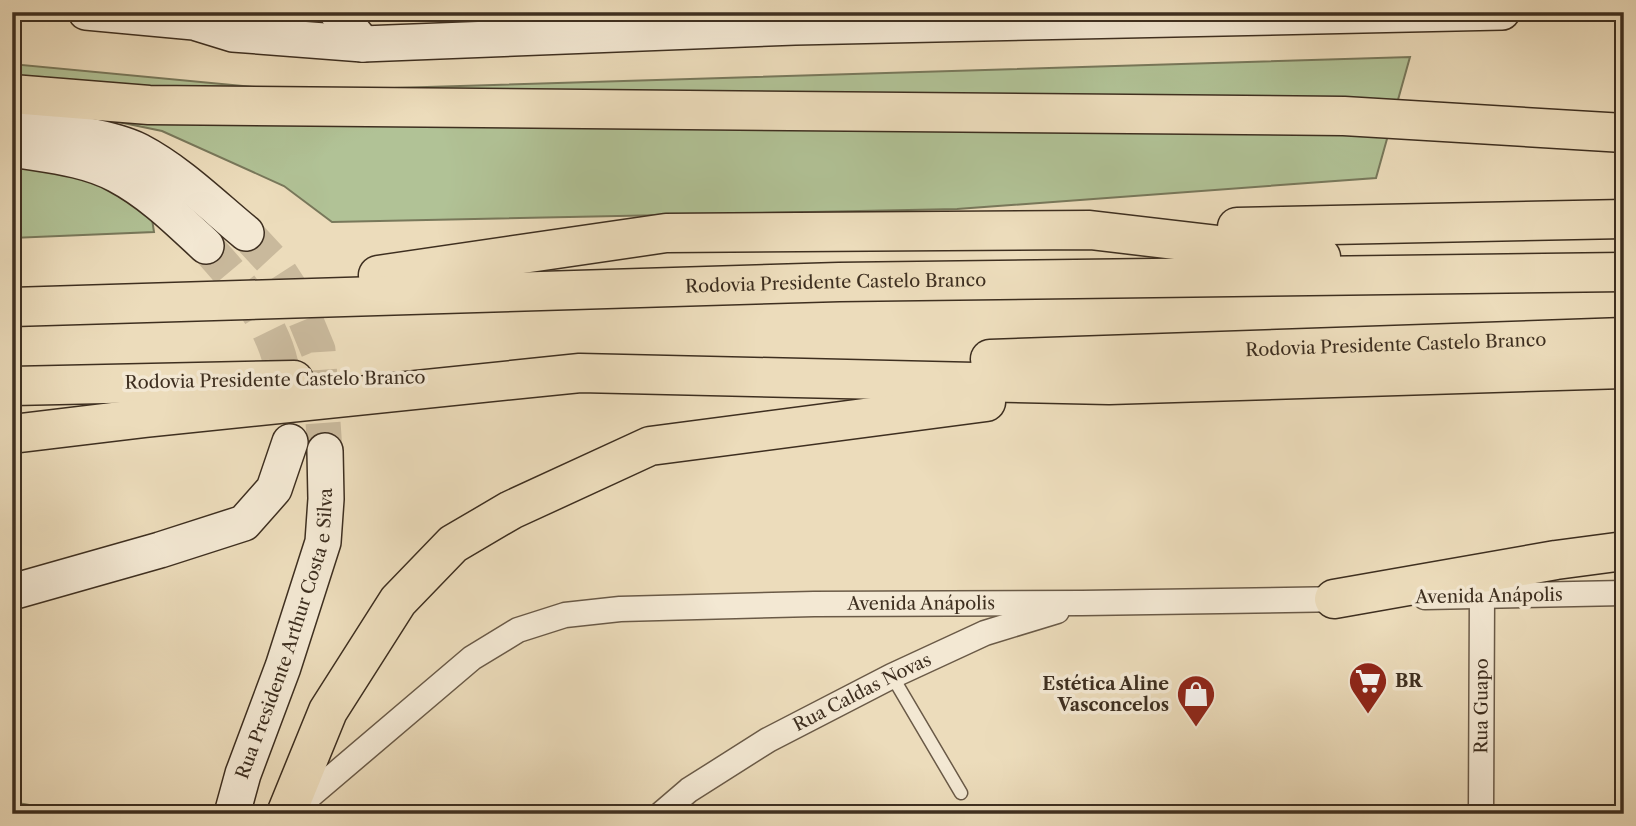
<svg xmlns="http://www.w3.org/2000/svg" width="1636" height="826" font-family="'Libre Caslon Text',serif">
  <style>
    .green { fill: #b1c296; stroke: #78785b; stroke-width: 2 }
    .lines { fill: none; stroke-linecap: round; stroke-linejoin: round }
    .secondary-tunnel { stroke: #c9b99c; stroke-width: 35; stroke-dasharray: 35 18; stroke-linecap: butt }
    .service-casing { stroke: #6a5a47; stroke-width: 15 }
    .minor-casing { stroke: #6a5a47; stroke-width: 27 }
    .secondary-casing { stroke: #3e2f20; stroke-width: 38 }
    .motorway-casing { stroke: #3e2f20; stroke-width: 41 }
    .service { stroke: #f3e8d3; stroke-width: 12 }
    .minor { stroke: #f3e8d3; stroke-width: 24 }
    .secondary { stroke: #f3e8d3; stroke-width: 35 }
    .motorway { stroke: #ecdcbb; stroke-width: 38 }
    .labels { text-anchor: middle; dominant-baseline: central; stroke-width: 7; stroke-linejoin: round; paint-order: stroke }
    .street-label { font-size: 18px; fill: #3e2f20; stroke: #f3e8d3 }
    .poi-label { font-size: 18px; font-weight: bold; fill: #3e2f20; stroke: #f3e8d3; text-anchor: start }
  </style>
  <rect width="100%" height="100%" fill="#ecdcbb"/>
  <filter id="stains"><feTurbulence type="fractalNoise" baseFrequency=".00286" numOctaves="4"/><feColorMatrix values="0 0 0 0 .2 0 0 0 0 .09 0 0 0 0 .02 0 0 0 .5 -.17"/></filter>
  <radialGradient id="worn" r=".72"><stop offset=".6" stop-color="#630" stop-opacity="0"/><stop offset="1" stop-color="#630" stop-opacity=".3"/></radialGradient>
  <g class="green">
    <path d="M1410,57L1376,178L957,209L332,222L284,186L162,131L12,100V64L294,91Z"/>
    <path d="M12,165L104,180L152,219L154,232L12,238Z"/>
    <path d="M12,802L81,814H12Z"/>
  </g>
  <g class="lines">
    <g class="secondary-tunnel">
      <path d="M246,233L273,262L297,299L318,350L325,451"/>
      <path d="M206,246C237,280 274,323 282,370C285,382 285,395 286,408"/>
    </g>
    <g class="service-casing">
      <path id="service" d="M892,676L961,793"/>
    </g>
    <g class="minor-casing">
      <g id="minor">
        <path d="M1425,597L1624,593"/>
        <path id="s1" d="M292,811L472,658L518,630L565,615L620,609L814,604L1082,603L1347,599"/>
        <path id="s2" d="M661,814L689,790L768,740L892,676L985,633L1057,611"/>
        <path id="s3" d="M1481,814L1482,596"/>
      </g>
    </g>
    <g class="secondary-casing">
      <g id="secondary">
        <path d="M86,12L194,22L233,34L363,44L795,27L1502,12"/>
        <path d="M337,12L363,44"/>
        <path d="M12,125C49,130 106,135 139,151C179,172 212,205 246,233"/>
        <path d="M12,149C47,155 86,158 117,175C151,193 178,220 206,246"/>
        <path d="M12,592L160,550L244,523L274,489L290,442"/>
        <path id="s4" d="M232,814L243,774L283,667L323,542L326,499L325,451"/>
      </g>
    </g>
    <g class="motorway-casing">
      <g id="motorway">
        <path d="M12,94L149,105L1344,116L1624,133"/>
        <path d="M1237,227L1624,219"/>
        <path d="M378,275L666,233L1090,230L1321,257"/>
        <path id="s5" d="M12,307L839,282L1624,272"/>
        <path id="s6" d="M990,359L1624,337"/>
        <path d="M12,386L294,380"/>
        <path d="M12,434L145,418L580,373L1109,385L1624,369"/>
        <path d="M1334,599L1556,560L1624,551"/>
        <path d="M286,814L328,711L398,601L453,544L511,510L650,446L986,402"/>
      </g>
    </g>
    <use href="#service" class="service"/>
    <use href="#minor" class="minor"/>
    <use href="#secondary" class="secondary"/>
    <use href="#motorway" class="motorway"/>
  </g>
  <defs>
    <g id="supermarket-pin" transform="scale(2.0125)"><path d="M0 17L-7.5 6A9.5 9.5 0 1 1 7.5 6Z" fill="#8f2418" stroke="#f3e8d3"/><path d="M-6-5.5h2.5l.6 2H6L4.5 2H-2.5L-4.4-4H-6ZM-1.5 3.2a1.3 1.3 0 1 0 .1 0ZM3 3.2a1.3 1.3 0 1 0 .1 0Z" fill="#fff"/></g>
    <g id="shop-pin" transform="scale(2.0125)"><path d="M0 17L-7.5 6A9.5 9.5 0 1 1 7.5 6Z" fill="#8f2418" stroke="#f3e8d3"/><path d="M-5-2.5h2.3a2.7 3.5 0 0 1 5.4 0H5L5.5 6h-11ZM-1.5-2.5h3a1.5 2.3 0 0 0-3 0Z" fill="#fff"/></g>
  </defs>
  <g fill-rule="evenodd">
    <use href="#supermarket-pin" x="1368" y="681"/>
    <use href="#shop-pin" x="1196" y="694"/>
  </g>
  <g class="labels">
    <g class="street-label">
      <text stroke="none"><textPath href="#s5" startOffset="824">Rodovia Presidente Castelo Branco</textPath></text>
      <text stroke="none"><textPath href="#s6" startOffset="406">Rodovia Presidente Castelo Branco</textPath></text>
      <text transform="translate(275 380) rotate(-1)">Rodovia Presidente Castelo Branco</text>
      <text transform="translate(1489 596) rotate(-1)">Avenida Anápolis</text>
      <text stroke="none"><textPath href="#s1" startOffset="696">Avenida Anápolis</textPath></text>
      <text stroke="none"><textPath href="#s4" startOffset="189">Rua Presidente Arthur Costa e Silva</textPath></text>
      <text stroke="none"><textPath href="#s2" startOffset="236">Rua Caldas Novas</textPath></text>
      <text stroke="none"><textPath href="#s3" startOffset="108">Rua Guapo</textPath></text>
    </g>
    <g class="poi-label">
      <text x="1395" y="681">BR</text>
      <text x="1169" y="684" text-anchor="end">Estética Aline<tspan x="1169" dy="21">Vasconcelos</tspan></text>
    </g>
  </g>
  <rect width="1636" height="826" fill="none" stroke="#ecdcbb" stroke-width="42"/>
  <rect x="14" y="14" width="1608" height="798" fill="none" stroke="#3e2f20" stroke-width="3.5"/>
  <rect x="21" y="21" width="1594" height="784" fill="none" stroke="#3e2f20" stroke-width="2"/>
  <rect width="100%" height="100%" filter="url(#stains)"/>
  <rect width="100%" height="100%" fill="url(#worn)"/>
</svg>
